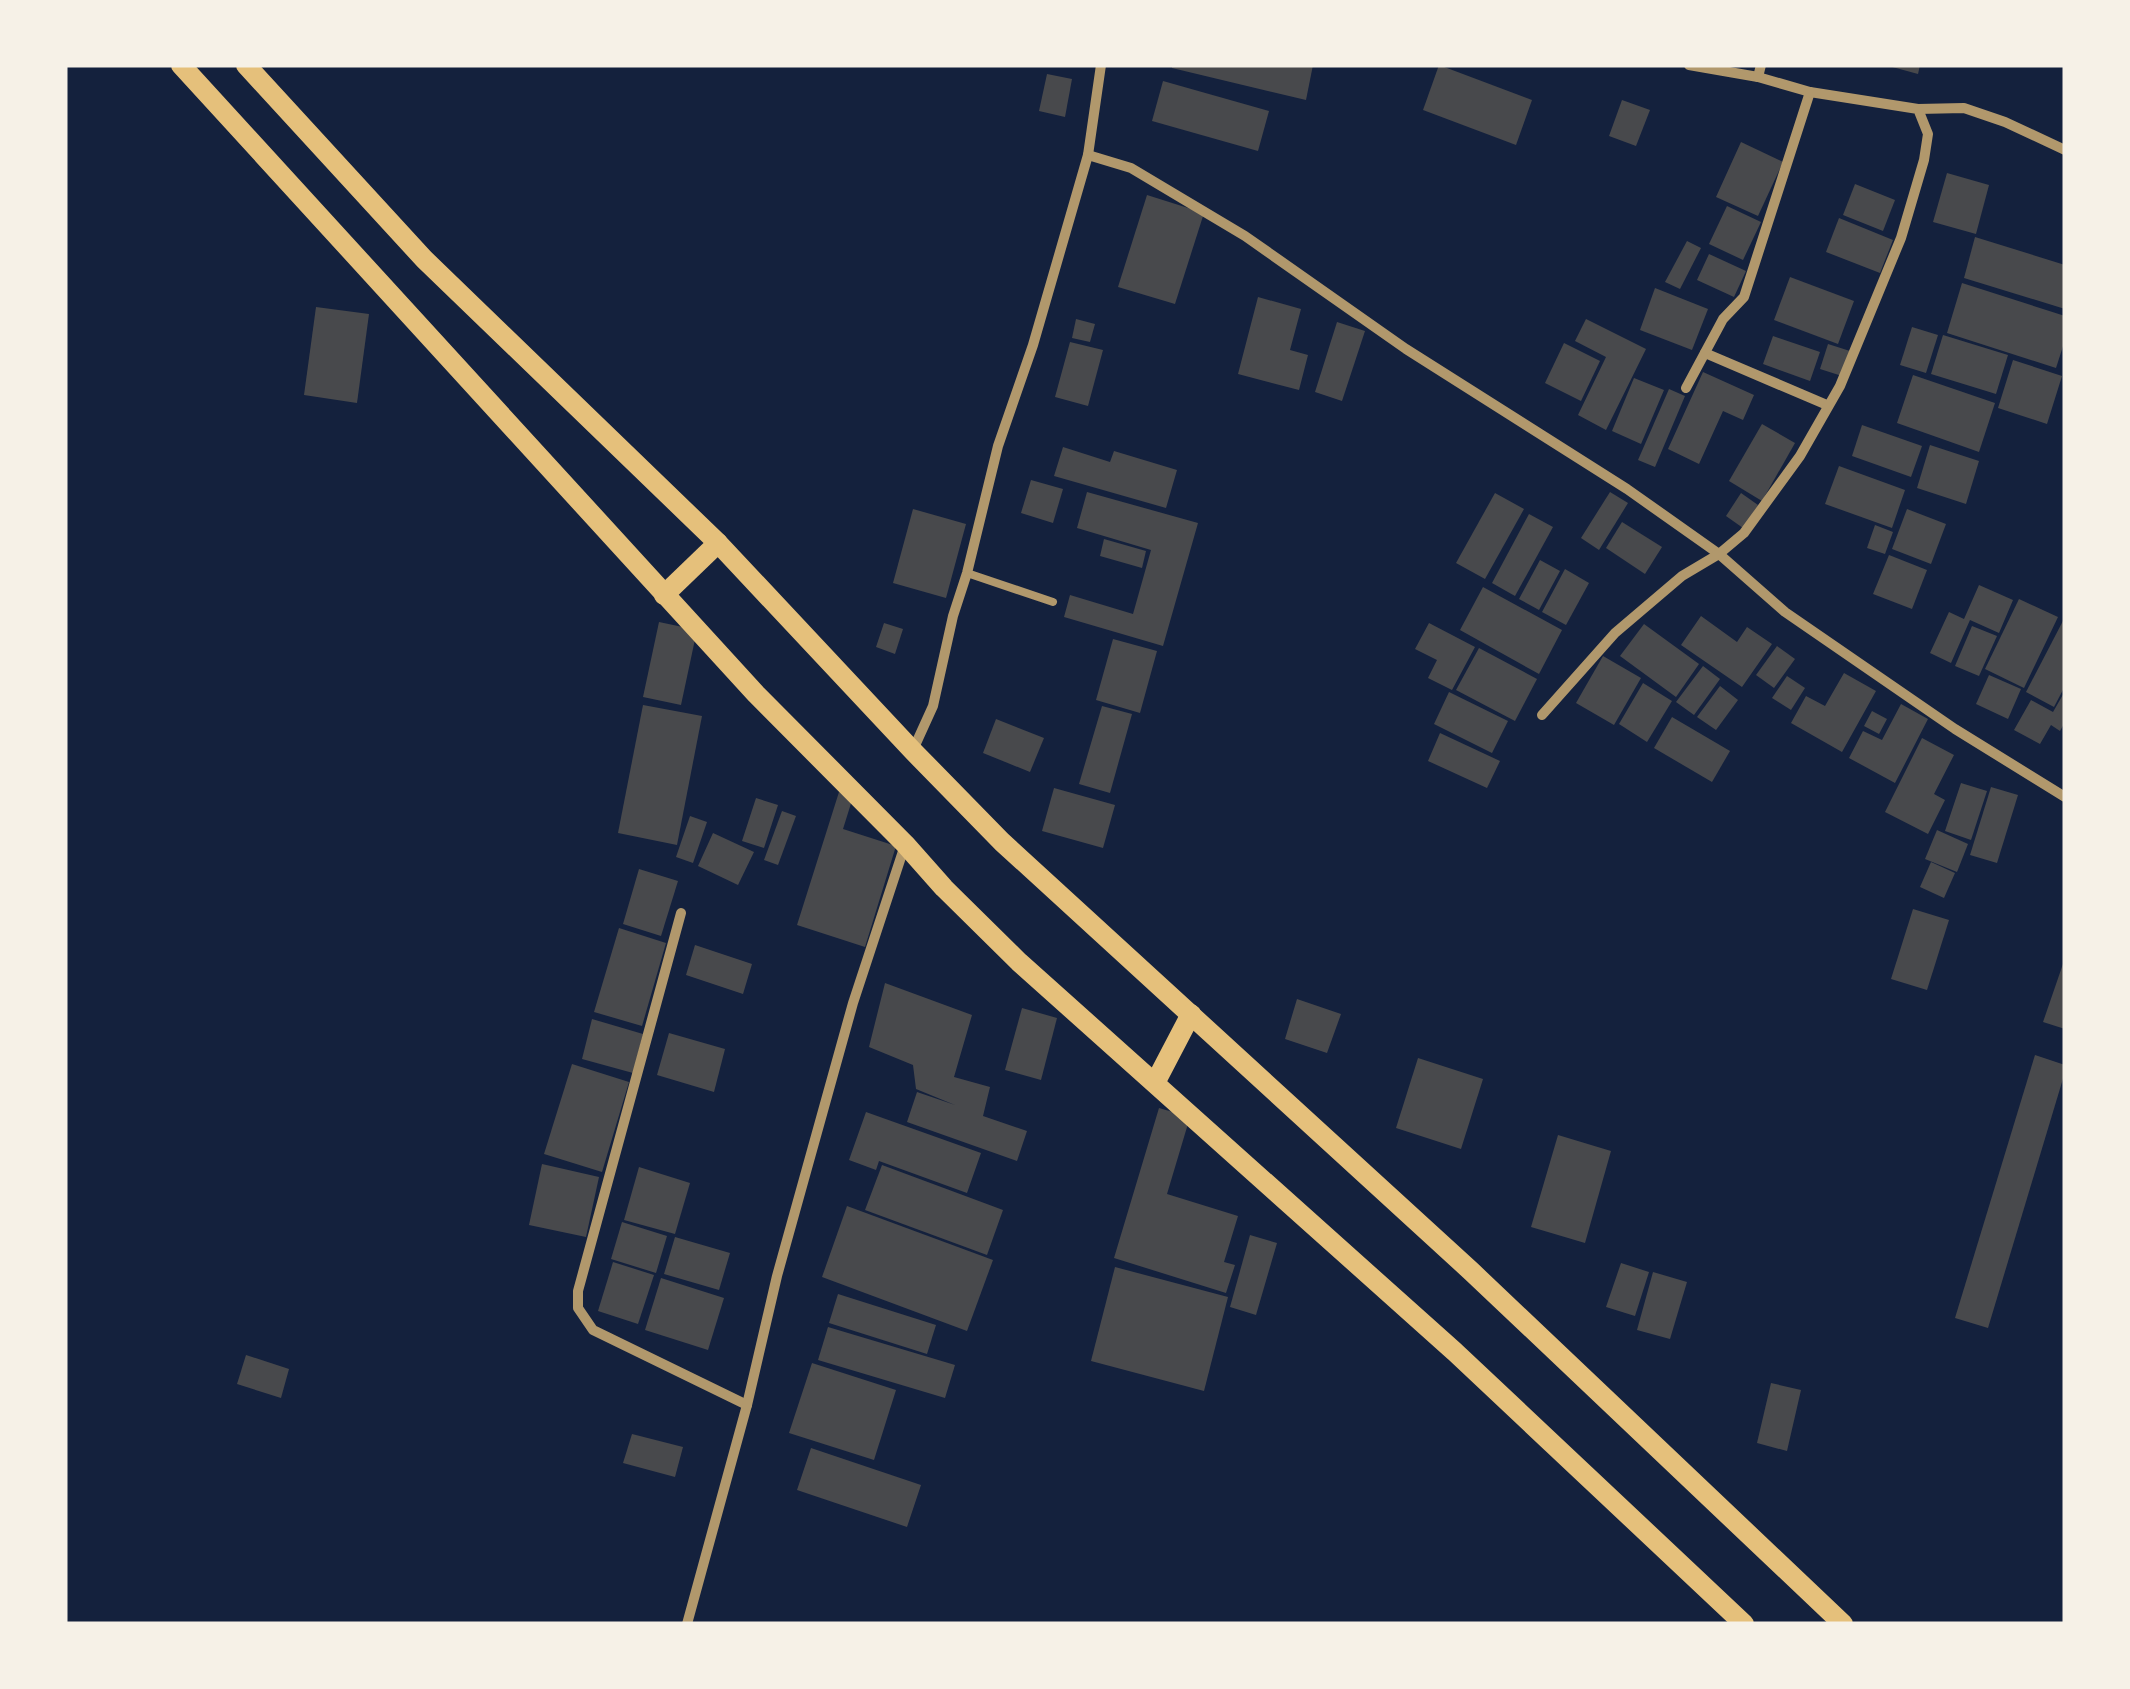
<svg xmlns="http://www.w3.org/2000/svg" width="2130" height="1689" font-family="Bitter,serif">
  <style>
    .building { fill: #48494c }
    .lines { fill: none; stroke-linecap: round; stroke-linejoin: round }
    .service { stroke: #b1986c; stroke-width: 8 }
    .minor { stroke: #b1986c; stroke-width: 10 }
    .secondary { stroke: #e5c07b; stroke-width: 20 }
  </style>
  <rect width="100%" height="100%" fill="#14213d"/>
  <g class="building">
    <path d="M1172,65H1313L1306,100L1172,68Z"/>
    <path d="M1439,65L1532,100L1516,145L1423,110Z"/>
    <path d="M1885,65H1920L1918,74Z"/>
    <path d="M1047,74L1072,79L1065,117L1039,111Z"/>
    <path d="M1163,81L1269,111L1258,151L1152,121Z"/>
    <path d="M1622,100L1650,110L1636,146L1609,136Z"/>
    <path d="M1741,142L1783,162L1758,216L1716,197Z"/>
    <path d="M1947,173L1989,185L1976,234L1933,222Z"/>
    <path d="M1855,184L1895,200L1883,231L1843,215Z"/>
    <path d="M1147,195L1204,213L1175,304L1118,287Z"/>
    <path d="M1727,206L1761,222L1743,260L1709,244Z"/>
    <path d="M1839,218L1893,240L1880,273L1826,252Z"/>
    <path d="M1975,237L2065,265V309L1964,278Z"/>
    <path d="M1687,241L1701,248L1680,289L1665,282Z"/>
    <path d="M1709,254L1746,271L1734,297L1697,280Z"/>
    <path d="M1790,277L1854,301L1838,344L1774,320Z"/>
    <path d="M1962,283L2065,316V340L2056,368L1947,333Z"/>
    <path d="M1655,288L1708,309L1692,350L1640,330Z"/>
    <path d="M1258,297L1301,309L1290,350L1308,355L1299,390L1238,374Z"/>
    <path d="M316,307L369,314L357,403L304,395Z"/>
    <path d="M1076,319L1095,324L1090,342L1072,338Z"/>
    <path d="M1586,319L1646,349L1606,430L1578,415L1606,357L1575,341Z"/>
    <path d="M1337,322L1365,331L1342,401L1315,392Z"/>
    <path d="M1912,327L1938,335L1926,373L1900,365Z"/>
    <path d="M1943,335L2008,355L1996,394L1931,374Z"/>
    <path d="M1773,336L1820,352L1810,381L1763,364Z"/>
    <path d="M1070,342L1103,350L1088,406L1055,397Z"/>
    <path d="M1564,343L1600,361L1581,401L1545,383Z"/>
    <path d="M1828,344L1850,351L1842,376L1820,369Z"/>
    <path d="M2013,360L2062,376L2047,424L1998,408Z"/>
    <path d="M1703,372L1754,395L1743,420L1723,411L1699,464L1668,449Z"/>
    <path d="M1913,375L1995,403L1979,452L1897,423Z"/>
    <path d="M1634,378L1664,390L1641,444L1612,431Z"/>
    <path d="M1669,389L1685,396L1655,467L1638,460Z"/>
    <path d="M1762,424L1795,443L1762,501L1729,481Z"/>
    <path d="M1862,425L1922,446L1911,477L1852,456Z"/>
    <path d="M1930,445L1979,461L1966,504L1917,488Z"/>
    <path d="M1063,447L1110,462L1114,451L1177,470L1166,508L1054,476Z"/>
    <path d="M1839,466L1905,490L1892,528L1825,504Z"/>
    <path d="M1031,480L1063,489L1053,523L1021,513Z"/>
    <path d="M1087,492L1198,523L1163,646L1064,617L1070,595L1133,614L1151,550L1077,528Z"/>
    <path d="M1610,492L1628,503L1599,550L1581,538Z"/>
    <path d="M1495,493L1524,509L1485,579L1456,563Z"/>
    <path d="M1741,493L1758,505L1743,528L1726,516Z"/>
    <path d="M913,509L966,524L946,598L893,583Z"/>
    <path d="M1907,509L1946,524L1931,564L1892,549Z"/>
    <path d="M1529,514L1553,527L1515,596L1492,583Z"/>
    <path d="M1622,522L1662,547L1645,574L1606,548Z"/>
    <path d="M1875,525L1893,532L1885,554L1867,548Z"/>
    <path d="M1104,539L1146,551L1142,568L1100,556Z"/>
    <path d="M1889,555L1927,570L1912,609L1873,594Z"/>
    <path d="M1540,560L1560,571L1539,610L1519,599Z"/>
    <path d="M1565,569L1589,583L1566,625L1542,612Z"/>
    <path d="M1979,585L2013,600L1999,633L1970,620L1951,663L1930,653L1949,612L1964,619Z"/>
    <path d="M1483,587L1562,630L1539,674L1460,630Z"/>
    <path d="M2019,599L2058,617L2024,688L1985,669Z"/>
    <path d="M1701,616L1737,642L1747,627L1772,644L1742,687L1681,645Z"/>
    <path d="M2065,617V686L2054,707L2026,692Z"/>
    <path d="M659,622L697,630L681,705L643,697Z"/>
    <path d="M884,623L903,629L895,654L876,647Z"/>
    <path d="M1429,623L1475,647L1452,690L1428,678L1437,660L1415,649Z"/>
    <path d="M1644,624L1699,664L1676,697L1620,656Z"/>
    <path d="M1972,626L1997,636L1979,676L1955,666Z"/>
    <path d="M1113,639L1157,651L1140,713L1096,700Z"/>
    <path d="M1777,646L1795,659L1774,688L1756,675Z"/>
    <path d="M1479,648L1537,679L1515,721L1456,690Z"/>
    <path d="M1603,656L1641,678L1614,725L1576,703Z"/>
    <path d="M1703,666L1720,679L1694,715L1676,702Z"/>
    <path d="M1844,673L1876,691L1842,752L1791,723L1806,696L1825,706Z"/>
    <path d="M1989,675L2021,689L2008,719L1976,704Z"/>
    <path d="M1787,676L1805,688L1791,710L1772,698Z"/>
    <path d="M1643,683L1672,701L1647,742L1619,724Z"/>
    <path d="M1720,686L1738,700L1716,730L1697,717Z"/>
    <path d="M2065,691V722L2060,731L2051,725L2040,744L2014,730L2031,700L2053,712Z"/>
    <path d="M1449,692L1508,721L1492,753L1434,724Z"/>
    <path d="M1901,704L1928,719L1895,783L1849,758L1863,731L1882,740Z"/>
    <path d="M643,705L702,716L677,845L618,833Z"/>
    <path d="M1102,706L1132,714L1110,793L1079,784Z"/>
    <path d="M1872,711L1887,719L1879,734L1864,726Z"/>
    <path d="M1672,717L1730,751L1712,782L1654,748Z"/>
    <path d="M996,719L1044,738L1030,772L983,753Z"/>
    <path d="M1440,733L1500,761L1487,788L1428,761Z"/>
    <path d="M1922,738L1954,755L1934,794L1945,800L1928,834L1885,812Z"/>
    <path d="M1961,783L1987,791L1971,840L1945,831Z"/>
    <path d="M1991,787L2018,795L1997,863L1970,855Z"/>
    <path d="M1054,788L1115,805L1103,848L1042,831Z"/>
    <path d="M839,792L853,797L843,829L896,846L865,947L797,925Z"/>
    <path d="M756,798L778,805L764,848L742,841Z"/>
    <path d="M782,811L796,816L778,865L764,860Z"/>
    <path d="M690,816L707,822L693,863L676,857Z"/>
    <path d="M1937,830L1968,844L1957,872L1925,859Z"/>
    <path d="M713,833L754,852L738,885L698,866Z"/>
    <path d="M1931,862L1955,873L1944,898L1920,887Z"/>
    <path d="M639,869L678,881L661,936L623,924Z"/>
    <path d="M1913,909L1949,920L1927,990L1891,979Z"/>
    <path d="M619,928L666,943L642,1026L594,1012Z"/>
    <path d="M695,945L752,964L743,994L686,975Z"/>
    <path d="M2065,958V1029L2043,1022Z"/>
    <path d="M885,983L972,1015L954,1077L990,1087L983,1116L1027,1131L1017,1161L907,1122L917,1092L955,1105L916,1089L913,1065L869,1047Z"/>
    <path d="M1297,999L1341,1014L1327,1053L1285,1039Z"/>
    <path d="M1022,1008L1057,1018L1041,1080L1005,1070Z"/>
    <path d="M592,1019L643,1034L633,1073L582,1059Z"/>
    <path d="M669,1033L725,1049L714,1092L657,1075Z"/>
    <path d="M2035,1055L2065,1065V1072L1988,1328L1955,1318Z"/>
    <path d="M1418,1058L1483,1079L1461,1149L1396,1128Z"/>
    <path d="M572,1064L629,1082L602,1172L544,1154Z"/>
    <path d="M1159,1108L1190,1117L1167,1194L1238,1216L1224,1262L1235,1265L1226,1293L1114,1258Z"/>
    <path d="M866,1112L981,1153L967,1193L879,1161L876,1170L849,1160Z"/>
    <path d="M1558,1135L1611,1151L1585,1243L1531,1227Z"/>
    <path d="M542,1164L599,1177L586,1237L529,1225Z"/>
    <path d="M882,1165L1003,1210L987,1255L865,1210Z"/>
    <path d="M639,1167L690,1183L675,1234L624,1220Z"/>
    <path d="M847,1206L993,1260L967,1331L822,1277Z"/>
    <path d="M622,1222L667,1236L656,1273L611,1259Z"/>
    <path d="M1250,1235L1277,1243L1256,1315L1230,1307Z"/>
    <path d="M675,1237L730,1253L719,1290L664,1274Z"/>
    <path d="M613,1262L654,1275L638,1324L598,1311Z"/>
    <path d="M1621,1263L1649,1272L1635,1316L1606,1307Z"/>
    <path d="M1115,1267L1228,1297L1204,1391L1091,1361Z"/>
    <path d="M1653,1272L1687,1282L1670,1339L1637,1330Z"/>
    <path d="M661,1278L724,1298L708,1350L645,1330Z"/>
    <path d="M838,1294L936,1325L927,1354L829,1323Z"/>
    <path d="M828,1327L955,1365L945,1398L818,1360Z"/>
    <path d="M246,1355L289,1369L281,1398L237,1384Z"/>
    <path d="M812,1363L896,1390L874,1460L789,1433Z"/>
    <path d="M1771,1383L1801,1390L1787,1451L1757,1443Z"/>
    <path d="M632,1434L683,1447L675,1477L623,1463Z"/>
    <path d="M811,1448L921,1485L907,1527L797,1490Z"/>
  </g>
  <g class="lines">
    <path class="service" d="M967,573L1053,602"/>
    <g class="minor">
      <path d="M1689,65L1758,77"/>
      <path d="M1918,109L1964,108L2005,122L2065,150"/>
      <path d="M1088,155L1131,168L1245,236L1406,349L1627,489L1719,554L1785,612L1955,729L2065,797"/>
      <path d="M1705,353L1827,405"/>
      <path d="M1686,388L1723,319L1744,297L1810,92"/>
      <path d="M1542,715L1615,633L1682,576L1719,554L1744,533L1800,456L1840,386L1901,238L1924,160L1928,134L1918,109L1810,92L1758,77L1761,65"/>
      <path d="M913,750L933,706L953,616L967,573L998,446L1033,345L1088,155L1101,65"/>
      <path d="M681,913L578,1291V1308L593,1330L747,1405"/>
      <path d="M687,1624L747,1405L777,1276L853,1003L905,845"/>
    </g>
    <g class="secondary">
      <path d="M181,65L756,694L905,844L944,888L1019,962L1455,1352L1744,1624"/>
      <path d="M246,65L424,259L718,543L913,751L1002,842L1472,1272L1843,1624"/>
      <path d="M664,595L718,543"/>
      <path d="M1155,1083L1191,1014"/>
    </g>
  </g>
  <rect width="2130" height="1689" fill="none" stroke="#f6f1e7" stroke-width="135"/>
</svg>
